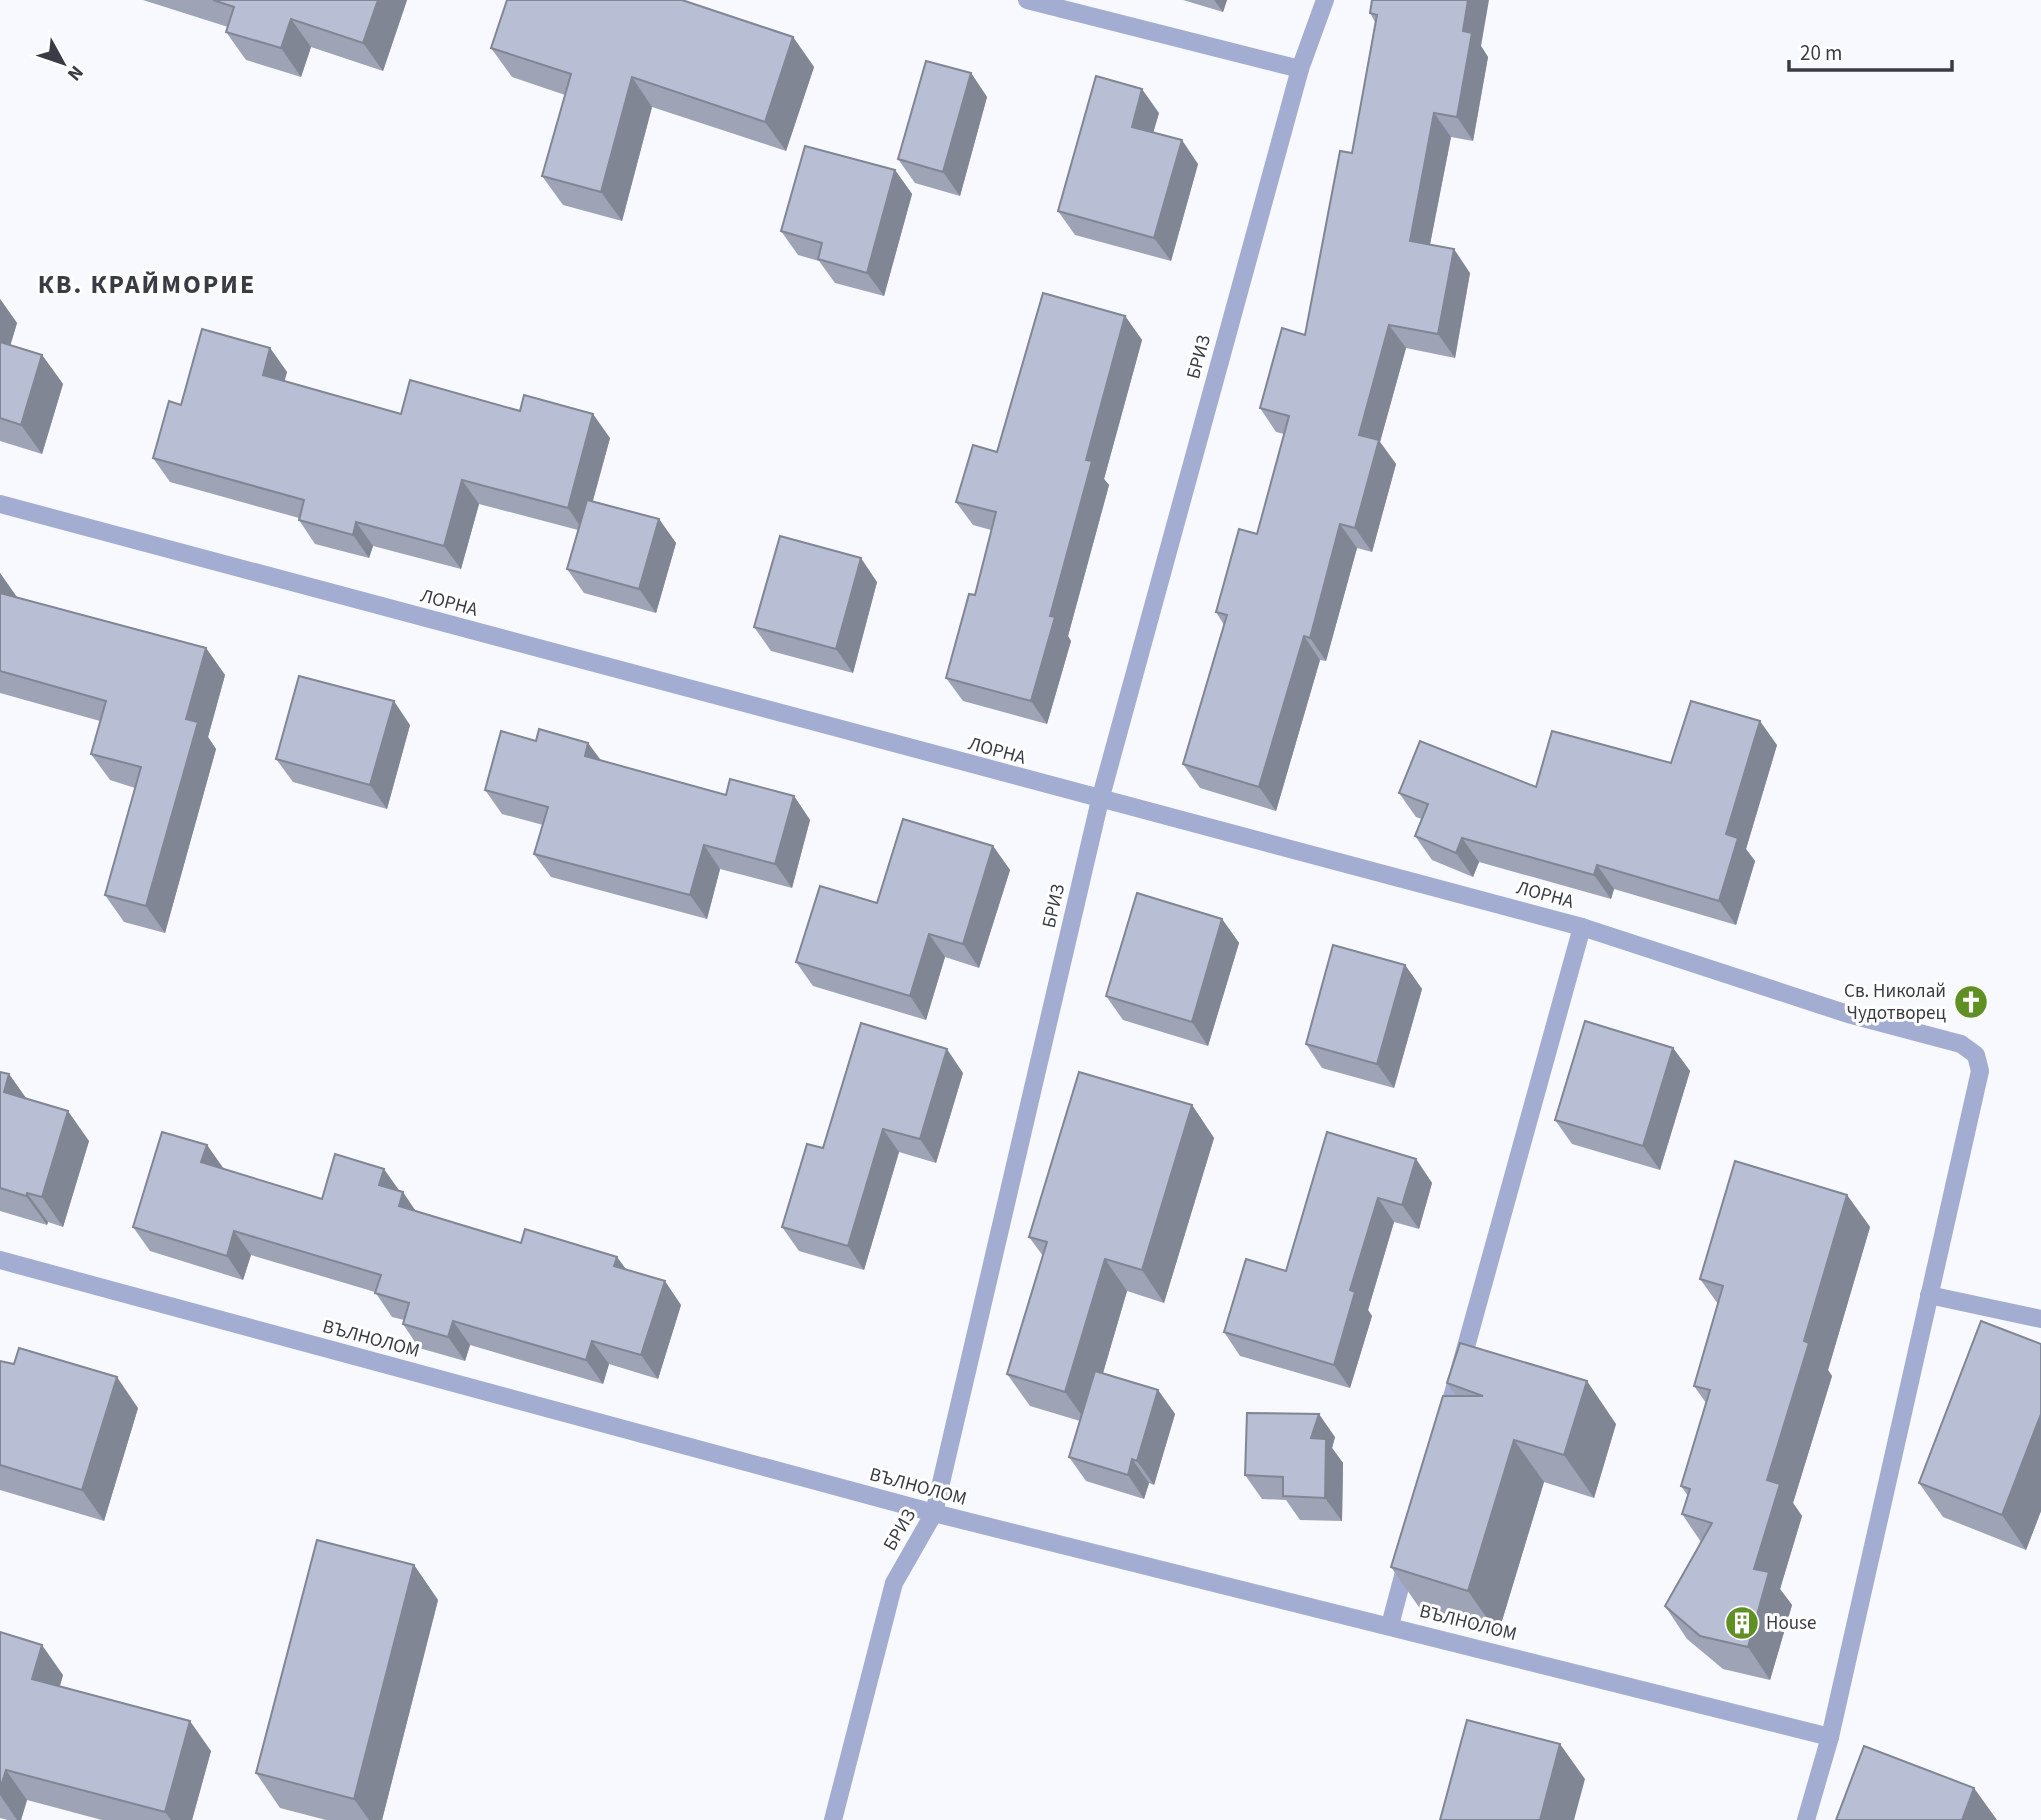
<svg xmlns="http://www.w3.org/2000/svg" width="2041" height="1820" font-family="'Source Sans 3',sans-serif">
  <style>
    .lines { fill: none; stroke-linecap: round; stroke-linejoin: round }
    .minor { stroke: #a3add1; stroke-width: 18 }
    .wall { fill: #9ea4b6 }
    .shaded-wall { fill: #818694 }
    .building { fill: #b8bfd4; stroke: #818694; stroke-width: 2 }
    .labels { text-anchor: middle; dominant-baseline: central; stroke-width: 6; stroke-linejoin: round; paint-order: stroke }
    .street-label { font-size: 19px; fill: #393c45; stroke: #fff }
    .poi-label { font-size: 19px; fill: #393c45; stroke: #fff; text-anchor: end }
    .district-label { font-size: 26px; font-weight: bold; letter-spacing: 2px; fill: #393c45; stroke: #fff }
  </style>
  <rect width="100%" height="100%" fill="#f8f9fe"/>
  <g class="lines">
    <g class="minor">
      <path d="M1027,0L1300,69"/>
      <path d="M0,504L1582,927L1848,1014L1961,1044L1976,1055L1980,1071L1830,1737L1806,1820"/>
      <path d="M0,1260L934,1513L1830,1737"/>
      <path d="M1929,1295L2041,1319"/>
      <path d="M1446,1419L1582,927"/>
      <path d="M1390,1625L1407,1561"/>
      <path d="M833,1820L894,1583L934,1513L1100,800L1300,69L1325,0"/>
    </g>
  </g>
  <g class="wall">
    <path d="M143,0H407L383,71L311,47L301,77L246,60L226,32L228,27Z"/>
    <path d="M1183,0H1227L1223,12Z"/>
    <path d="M1370,13L1481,46L1488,57L1473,141L1451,137L1430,244L1470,273L1455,358L1406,348L1380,442L1396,464L1372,552L1357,548L1326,661L1320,660L1276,811L1200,788L1183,764L1224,625L1216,612L1257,534L1284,434L1276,432L1260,408L1305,335L1352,153L1375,22Z"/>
    <path d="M793,37L814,67L786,151L652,107L622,221L563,205L542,176L565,95L512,77L491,48Z"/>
    <path d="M971,73L987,97L960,196L915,183L898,159Z"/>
    <path d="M1159,113L1153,133L1198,164L1171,261L1075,235L1058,211Z"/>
    <path d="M895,170L912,194L884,296L835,283L819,261L798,255L781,231Z"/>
    <path d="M0,299L17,323L10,345L42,355L63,384L42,454L0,441Z"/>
    <path d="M1125,316L1142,340L1104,479L1109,485L1068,636L1071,641L1047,724L963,701L946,678L975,595L991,530L973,525L956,502L997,452Z"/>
    <path d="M270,348L287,372L284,381L401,414L610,438L593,501L659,519L676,543L656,613L584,593L567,569L578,530L479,504L461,569L373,546L369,558L315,544L299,520V518L170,482L153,458L181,405Z"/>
    <path d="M0,573L16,597L206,648L225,675L208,737L216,749L165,933L124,922L105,895L135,788L110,780L91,754L100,721L0,693Z"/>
    <path d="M877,582L853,673L771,651L754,627Z"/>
    <path d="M410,725L387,809L293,782L276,759Z"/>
    <path d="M536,741L588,743L601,760L726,795L794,796L810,820L792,888L720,869L707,919L551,877L534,854L543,825L502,814L485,790Z"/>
    <path d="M1777,745L1746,849L1755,861L1736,925L1614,889L1611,899L1479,862L1473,877L1432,860L1415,836L1422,819L1416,817L1399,793L1536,787Z"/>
    <path d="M993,846L1010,870L979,968L945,957L926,1020L813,986L796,962L877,903Z"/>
    <path d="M1222,919L1239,943L1208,1046L1123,1020L1106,996Z"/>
    <path d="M1405,965L1422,989L1394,1088L1322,1068L1306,1044Z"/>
    <path d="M1673,1048L1690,1071L1660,1170L1572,1144L1555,1120Z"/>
    <path d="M0,1072L9,1074L26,1098L89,1141L63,1227L48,1222L47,1225L0,1211Z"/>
    <path d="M963,1073L936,1163L899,1152L864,1270L799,1251L782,1227L823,1148Z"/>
    <path d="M1192,1105L1214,1138L1164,1303L1127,1291L1103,1373L1158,1390L1175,1414L1154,1485L1149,1483L1144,1499L1086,1481L1069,1457L1080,1421L1030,1406L1007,1374L1043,1256L1029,1237Z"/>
    <path d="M207,1145L223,1169L322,1199L400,1192L416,1211L521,1243L617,1257L626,1269L681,1305L658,1379L609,1364L603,1384L470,1345L465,1361L419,1348L403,1324L404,1320L392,1317L375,1292L251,1255L243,1280L150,1251L133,1227Z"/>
    <path d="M1416,1159L1432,1183L1419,1229L1394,1222L1368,1310L1372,1316L1350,1388L1240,1356L1224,1332L1286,1271Z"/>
    <path d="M1847,1195L1870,1227L1828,1370L1832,1376L1793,1503L1802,1516L1780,1589L1792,1605L1770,1680L1723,1669L1687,1639L1665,1606L1701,1542L1682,1514L1688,1496L1681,1486L1706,1403L1694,1386L1718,1304L1700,1279Z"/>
    <path d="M2041,1344V1511L2026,1550L1943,1517L1919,1483Z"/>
    <path d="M0,1361L14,1364L138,1408L104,1521L0,1490Z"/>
    <path d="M1447,1383L1616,1424L1594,1498L1544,1482L1498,1634L1421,1610L1391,1567L1456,1396Z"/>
    <path d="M1335,1437L1332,1448L1343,1463L1342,1521L1300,1520L1286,1500L1262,1499L1245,1475Z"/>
    <path d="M414,1565L438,1600L382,1820H326L280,1808L256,1773Z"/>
    <path d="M0,1632L63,1675L60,1686L211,1751L192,1820H102L27,1800L21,1820H8L0,1818Z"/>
  </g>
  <g class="shaded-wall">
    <path d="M378,0H407L383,71L363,43Z"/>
    <path d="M1214,0H1227L1223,12Z"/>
    <path d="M1468,0H1489L1481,46L1488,57L1473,141L1457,117L1463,31Z"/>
    <path d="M291,19L311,47L301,77L281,48Z"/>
    <path d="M793,37L814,67L786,151L765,122Z"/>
    <path d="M971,73L987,97L960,196L943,172Z"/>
    <path d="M632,77L652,107L622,221L601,192Z"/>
    <path d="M1142,89L1159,113L1148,150L1132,127Z"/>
    <path d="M1434,113L1451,137L1426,265L1410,241Z"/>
    <path d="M1182,140L1198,164L1171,261L1154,238Z"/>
    <path d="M895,170L912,194L884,296L867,273Z"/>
    <path d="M1454,249L1470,273L1455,358L1438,334Z"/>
    <path d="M0,299L17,323L4,367L0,361Z"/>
    <path d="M1125,316L1142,340L1104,479L1109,485L1068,636L1071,641L1047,724L1031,701L1086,460Z"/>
    <path d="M1389,325L1406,348L1380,442L1396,464L1372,552L1355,528L1359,435Z"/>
    <path d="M270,348L287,372L280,399L263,375Z"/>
    <path d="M42,355L63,384L42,454L21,425Z"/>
    <path d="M593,414L610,438L584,532L568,508Z"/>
    <path d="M462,480L479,504L461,569L444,546Z"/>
    <path d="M659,519L676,543L656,613L639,589Z"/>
    <path d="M356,522L373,546L369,558L353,535Z"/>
    <path d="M1340,524L1357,548L1326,661L1310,638Z"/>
    <path d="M861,558L877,582L853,673L836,649Z"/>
    <path d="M0,573L17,597L0,602Z"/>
    <path d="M1304,636L1320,660L1276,811L1259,787Z"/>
    <path d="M206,648L225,675L208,737L216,749L165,933L146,906L186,719Z"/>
    <path d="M394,701L410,725L387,809L370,785Z"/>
    <path d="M1760,721L1777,745L1746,849L1755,861L1736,925L1719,901L1726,834Z"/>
    <path d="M588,743L605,767L585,756Z"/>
    <path d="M794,796L810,820L792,888L775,864Z"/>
    <path d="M1462,838L1479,862L1473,877L1456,853Z"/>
    <path d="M704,845L720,869L707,919L690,895Z"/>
    <path d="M993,846L1010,870L979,968L963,944Z"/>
    <path d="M1597,865L1614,889L1611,899L1594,875Z"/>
    <path d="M1222,919L1239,943L1208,1046L1192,1022Z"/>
    <path d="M929,934L945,957L926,1020L910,996Z"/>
    <path d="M1405,965L1422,989L1394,1088L1377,1064Z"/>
    <path d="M1673,1048L1690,1071L1660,1170L1643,1146Z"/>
    <path d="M947,1049L963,1073L936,1163L920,1139Z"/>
    <path d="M9,1074L30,1104L4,1092Z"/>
    <path d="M1192,1105L1214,1138L1164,1303L1142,1270Z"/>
    <path d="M68,1111L89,1141L63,1227L42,1197Z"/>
    <path d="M883,1129L899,1152L864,1270L848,1246Z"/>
    <path d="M207,1145L224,1169L201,1162Z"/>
    <path d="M1416,1159L1432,1183L1419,1229L1402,1205Z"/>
    <path d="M384,1169L401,1193L379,1185Z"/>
    <path d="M403,1192L419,1216L399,1206Z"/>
    <path d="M27,1193L48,1222L47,1225L26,1196Z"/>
    <path d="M1847,1195L1870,1227L1828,1370L1832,1376L1793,1503L1802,1516L1780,1589L1792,1605L1770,1680L1748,1647L1754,1569L1767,1480L1804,1341Z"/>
    <path d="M1378,1198L1394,1222L1368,1310L1372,1316L1350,1388L1334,1365L1350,1290Z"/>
    <path d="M234,1231L251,1255L243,1280L227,1256Z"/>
    <path d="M617,1257L634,1281L614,1266Z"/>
    <path d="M1105,1259L1127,1291L1088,1424L1065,1392Z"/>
    <path d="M665,1281L681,1305L658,1379L641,1355Z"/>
    <path d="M453,1321L470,1345L465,1361L448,1337Z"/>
    <path d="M592,1341L609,1364L603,1384L586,1360Z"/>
    <path d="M117,1377L138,1408L104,1521L82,1490Z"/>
    <path d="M1587,1381L1616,1424L1594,1498L1564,1455Z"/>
    <path d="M1158,1390L1175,1414L1154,1485L1137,1461Z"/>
    <path d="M1319,1414L1335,1437L1332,1448L1343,1463L1342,1521L1325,1498L1311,1438Z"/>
    <path d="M2041,1414V1511L2026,1550L2002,1515Z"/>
    <path d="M1514,1440L1544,1482L1498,1634L1468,1591Z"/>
    <path d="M1132,1459L1149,1483L1144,1499L1128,1475Z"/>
    <path d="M414,1565L438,1600L382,1820H369L354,1799Z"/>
    <path d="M42,1645L63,1675L53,1709L32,1679Z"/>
    <path d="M190,1721L211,1751L192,1820H171L165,1812Z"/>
    <path d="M1560,1744L1585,1779L1574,1820H1540Z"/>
    <path d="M6,1770L27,1800L21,1820H17L0,1795V1789Z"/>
    <path d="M1974,1788L1997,1820H1962Z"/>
  </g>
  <g class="building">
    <path d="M213,0H378L363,43L291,19L281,48L226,32L234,7Z"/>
    <path d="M507,0H682L793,37L765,122L632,77L601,192L542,176L571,74L491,48Z"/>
    <path d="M1372,0H1468L1463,31L1472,33L1457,117L1434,113L1410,241L1454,249L1438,334L1389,325L1359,435L1379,440L1355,528L1340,524L1310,638L1304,636L1259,787L1183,764L1227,615L1216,612L1239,529L1257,534L1289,416L1260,408L1282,328L1305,335L1340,151L1352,153L1377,15L1370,13Z"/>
    <path d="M926,61L971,73L943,172L898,159Z"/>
    <path d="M1096,76L1142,89L1132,127L1182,140L1154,238L1058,211Z"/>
    <path d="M805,146L895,170L867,273L818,259L822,243L781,231Z"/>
    <path d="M1043,293L1125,316L1086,460L1092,461L1050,616L1055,617L1031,701L946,678L969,594L975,595L996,512L956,502L973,445L997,452Z"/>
    <path d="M202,329L270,348L263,375L401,414L410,380L520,411L524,395L593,414L568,508L462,480L444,546L356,522L353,535L299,520L304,500L153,458L169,401L181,405Z"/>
    <path d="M0,342L42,355L21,425L0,418Z"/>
    <path d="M587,500L659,519L639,589L567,569Z"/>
    <path d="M780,536L861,558L836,649L754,627Z"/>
    <path d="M0,593L206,648L186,719L198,722L146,906L105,895L141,767L91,754L106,701L0,671Z"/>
    <path d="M299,676L394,701L370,785L276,759Z"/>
    <path d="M1691,701L1760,721L1726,834L1738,838L1719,901L1597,865L1594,875L1462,838L1456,853L1415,836L1428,804L1399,793L1420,741L1536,787L1552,731L1671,763Z"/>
    <path d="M539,729L588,743L585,756L726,795L730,779L794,796L775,864L704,845L690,895L534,854L548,807L485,790L501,731L536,741Z"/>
    <path d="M903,819L993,846L963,944L929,934L910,996L796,962L820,886L877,903Z"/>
    <path d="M1137,893L1222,919L1192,1022L1106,996Z"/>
    <path d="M1333,945L1405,965L1377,1064L1306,1044Z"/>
    <path d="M1585,1021L1673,1048L1643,1146L1555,1120Z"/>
    <path d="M861,1023L947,1049L920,1139L883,1129L848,1246L782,1227L807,1144L823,1148Z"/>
    <path d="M0,1072L9,1074L4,1092L68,1111L42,1197L27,1193L26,1196L0,1188Z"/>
    <path d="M1079,1072L1192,1105L1142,1270L1105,1259L1065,1392L1007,1374L1047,1242L1029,1237Z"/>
    <path d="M162,1132L207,1145L201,1162L322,1199L335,1154L384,1169L379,1185L403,1192L399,1206L521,1243L525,1229L617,1257L614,1266L665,1281L641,1355L592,1341L586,1360L453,1321L448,1337L403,1324L409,1303L375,1293L381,1275L234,1231L227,1256L133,1227Z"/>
    <path d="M1327,1132L1416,1159L1402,1205L1378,1198L1350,1290L1355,1292L1334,1365L1224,1332L1246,1259L1286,1271Z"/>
    <path d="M1735,1161L1847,1195L1804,1341L1809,1343L1767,1480L1780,1484L1754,1569L1769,1572L1748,1647L1700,1636L1665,1606L1712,1523L1682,1514L1690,1489L1681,1486L1710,1390L1694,1386L1723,1286L1700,1279Z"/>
    <path d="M1981,1321L2041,1344V1414L2002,1515L1919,1483Z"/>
    <path d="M1460,1343L1587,1381L1564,1455L1514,1440L1468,1591L1391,1567L1443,1396H1483L1447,1383Z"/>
    <path d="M19,1348L117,1377L82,1490L0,1465V1361L14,1364Z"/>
    <path d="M1095,1371L1158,1390L1137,1461L1132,1459L1128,1475L1069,1457Z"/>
    <path d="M1247,1413L1319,1414L1311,1438L1326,1439L1325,1498L1283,1496V1477L1245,1475Z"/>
    <path d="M317,1540L414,1565L354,1799L256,1773Z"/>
    <path d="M0,1632L42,1645L32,1679L190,1721L165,1812L6,1770L0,1789Z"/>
    <path d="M1467,1720L1560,1744L1540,1820H1440Z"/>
    <path d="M1864,1746L1974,1788L1962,1820H1836Z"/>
  </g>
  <defs>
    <g id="church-disc" transform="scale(1.75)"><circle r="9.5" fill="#608f24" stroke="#fff"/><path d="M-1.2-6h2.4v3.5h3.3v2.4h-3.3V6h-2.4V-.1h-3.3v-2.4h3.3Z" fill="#fff"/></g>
    <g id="building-disc" transform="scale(1.75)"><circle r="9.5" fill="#608f24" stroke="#fff"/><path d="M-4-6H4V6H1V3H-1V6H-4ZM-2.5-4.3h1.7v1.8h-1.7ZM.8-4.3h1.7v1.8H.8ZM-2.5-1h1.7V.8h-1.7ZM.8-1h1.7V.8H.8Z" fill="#fff"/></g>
  </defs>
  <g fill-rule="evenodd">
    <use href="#church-disc" x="1971" y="1002"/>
    <use href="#building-disc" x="1742" y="1623"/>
  </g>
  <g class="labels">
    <g class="street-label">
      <text transform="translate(1199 357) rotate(-75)">БРИЗ</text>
      <text transform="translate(449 603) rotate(15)">ЛОРНА</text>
      <text transform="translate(997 751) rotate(15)">ЛОРНА</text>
      <text transform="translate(1545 895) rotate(15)">ЛОРНА</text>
      <text transform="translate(1054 906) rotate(-77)">БРИЗ</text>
      <text transform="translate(371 1339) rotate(15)">ВЪЛНОЛОМ</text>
      <text transform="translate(918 1487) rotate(15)">ВЪЛНОЛОМ</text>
      <text transform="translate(900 1530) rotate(-60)">БРИЗ</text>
      <text transform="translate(1468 1623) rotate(14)">ВЪЛНОЛОМ</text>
    </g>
    <g class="poi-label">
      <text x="1946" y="991">Св. Николай<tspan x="1946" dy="22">Чудотворец</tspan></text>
      <text x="1766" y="1623" text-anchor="start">House</text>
    </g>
    <g class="district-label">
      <text x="147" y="284">КВ. КРАЙМОРИЕ</text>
    </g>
  </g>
  <g transform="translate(63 63) rotate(130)" stroke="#ffffff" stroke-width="5" paint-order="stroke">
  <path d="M0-5L12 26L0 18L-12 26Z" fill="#393c45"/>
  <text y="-10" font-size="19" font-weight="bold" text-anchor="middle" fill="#393c45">N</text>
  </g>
  <path d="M1789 60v10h163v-10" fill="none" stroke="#393c45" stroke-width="3.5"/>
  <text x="1800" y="60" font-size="21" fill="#393c45" stroke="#ffffff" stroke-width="5" paint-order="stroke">20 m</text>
</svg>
